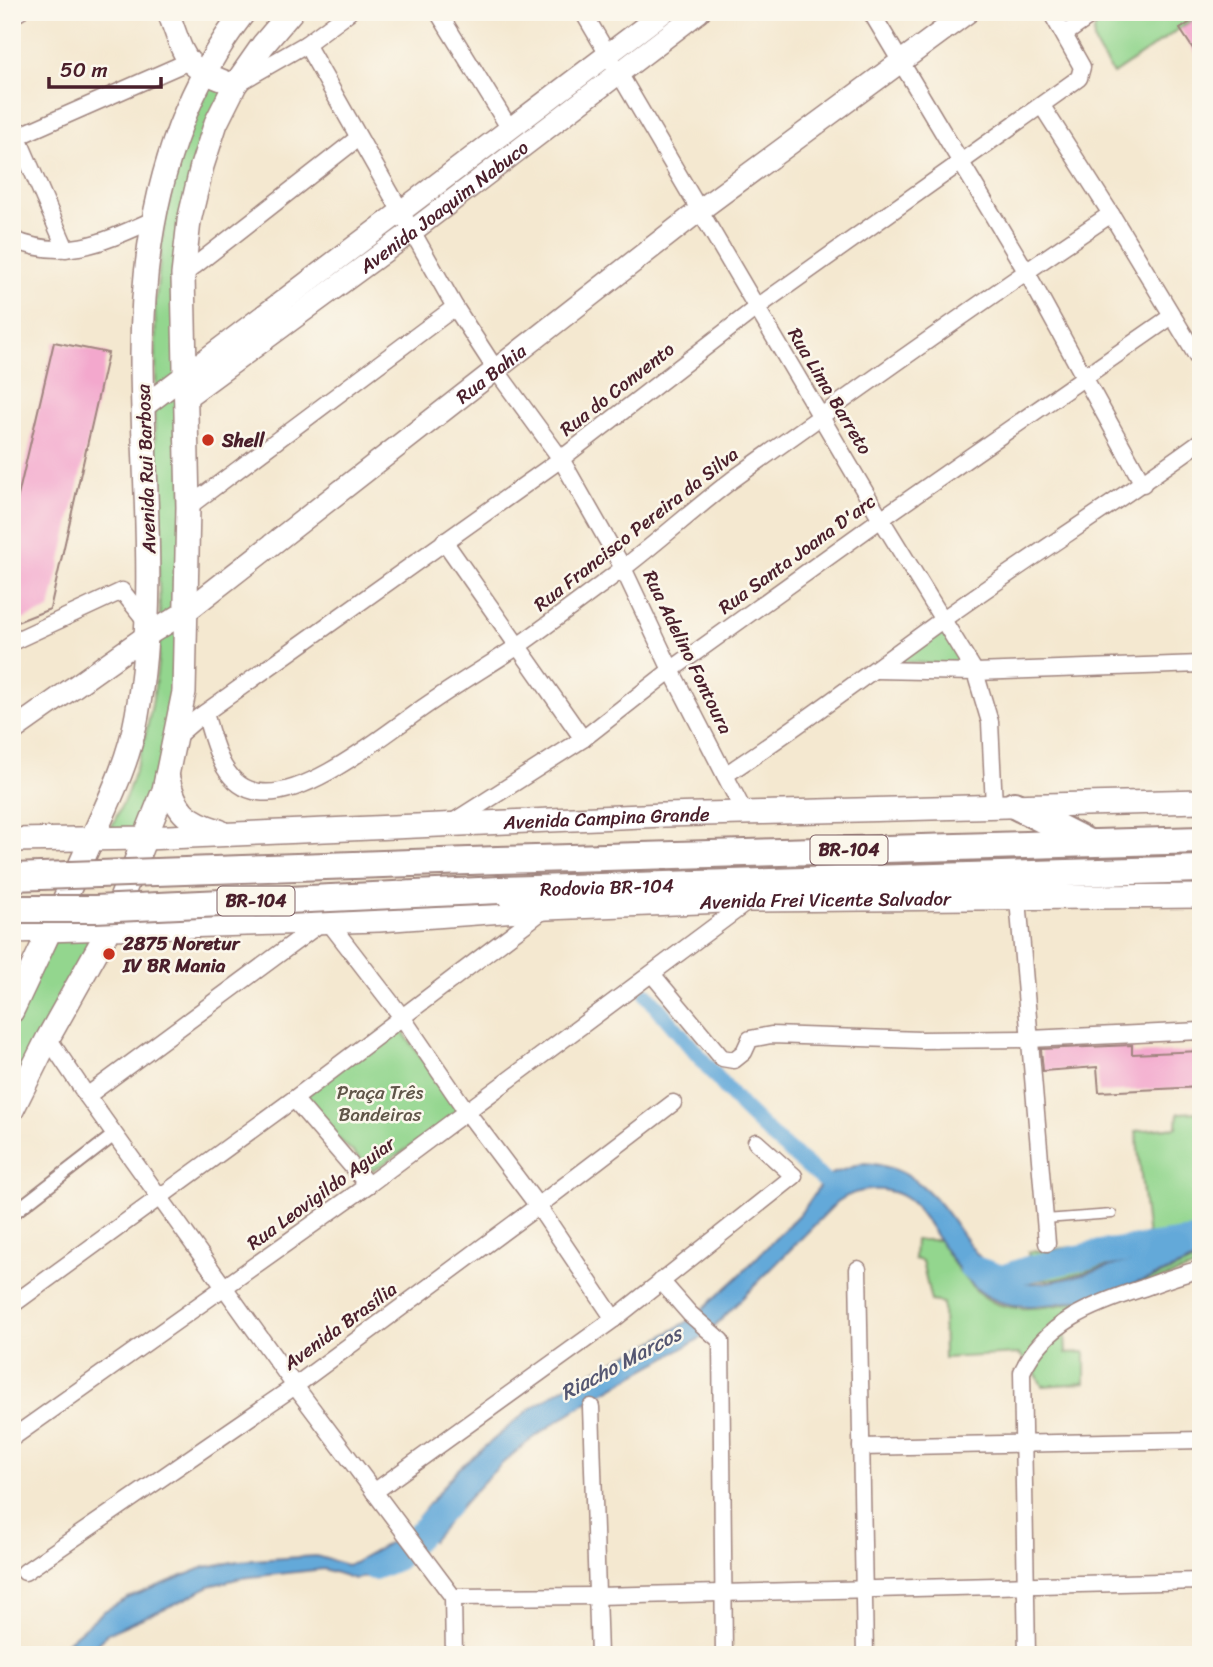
<svg xmlns="http://www.w3.org/2000/svg" width="1213" height="1667" font-family="Sriracha,sans-serif">
  <style>
    .green { fill: #93d68e; stroke: #6e7a5c; stroke-width: 2 }
    .water { fill: #63a9d9; stroke: #566482; stroke-width: 2 }
    .lines { fill: none; stroke-linecap: round; stroke-linejoin: round }
    .canal { stroke: #63a9d9; stroke-width: 16 }
    .river { stroke: #63a9d9; stroke-width: 26 }
    .building { fill: #f3a8cd }
    .service-casing { stroke: #9f847e; stroke-width: 11 }
    .pedestrian-casing { stroke: #9f847e; stroke-width: 16 }
    .minor-casing { stroke: #9f847e; stroke-width: 19 }
    .tertiary-casing { stroke: #9f847e; stroke-width: 24 }
    .secondary-casing { stroke: #9f847e; stroke-width: 26 }
    .trunk-casing { stroke: #9f847e; stroke-width: 30 }
    .service { stroke: #fff; stroke-width: 8 }
    .pedestrian { stroke: #fff; stroke-width: 12 }
    .minor { stroke: #fff; stroke-width: 16 }
    .tertiary { stroke: #fff; stroke-width: 21 }
    .secondary { stroke: #fff; stroke-width: 23 }
    .trunk { stroke: #fff; stroke-width: 26 }
    .trunk-bridge-casing { stroke: #9f847e; stroke-width: 30; stroke-linecap: butt }
    .trunk-bridge { stroke: #fff; stroke-width: 26 }
    .poi-dot { fill: #c8321e; stroke: #fbf7ec; stroke-width: 2.5 }
    .labels { text-anchor: middle; dominant-baseline: central; stroke-width: 5; stroke-linejoin: round; paint-order: stroke }
    .shield { fill: #fbf7ec; stroke: #7f6065; stroke-width: 2 }
    .shield-label { font-size: 18px; font-weight: bold; fill: #4a1f2b }
    .street-label { font-size: 19px; fill: #4a1f2b; stroke: #fbf7ec }
    .poi-label { font-size: 19px; font-weight: bold; fill: #4a1f2b; stroke: #fbf7ec; text-anchor: start }
    .park-label { font-size: 19px; fill: #605649; stroke: #fbf7ec }
    .water-label { font-size: 21px; font-style: italic; fill: #545671; stroke: #fbf7ec }
  </style>
  <rect width="100%" height="100%" fill="#fbf7ec"/>
  <filter id="ink" filterUnits="userSpaceOnUse"><feTurbulence type="fractalNoise" baseFrequency=".0143" numOctaves="2"/><feDisplacementMap in="SourceGraphic" scale="14" xChannelSelector="R" yChannelSelector="G"/><feConvolveMatrix kernelMatrix="1 2 1 2 8 2 1 2 1" color-interpolation-filters="sRGB"/></filter>
  <filter id="wash" filterUnits="userSpaceOnUse"><feTurbulence type="fractalNoise" baseFrequency=".00686" numOctaves="4" result="noise"/><feDisplacementMap in="SourceGraphic" scale="28" xChannelSelector="R" yChannelSelector="G"/><feGaussianBlur stdDeviation="1.57" result="paint"/><feColorMatrix in="noise" values="0 0 0 0 0 0 0 0 0 0 0 0 0 0 0 0 0 1.4 0 .05"/><feComposite in="paint" operator="in"/></filter>
  <g filter="url(#wash)">
    <rect width="100%" height="100%" fill="#f4e8d0"/>
    <g class="green">
      <path d="M1109,12H1201V14L1113,74C1098,49 1080,34 1109,12Z"/>
      <path d="M206,79L229,89L204,147L180,375L156,390L155,307L163,232L183,135Z"/>
      <path d="M181,388L185,609L160,622L154,406Z"/>
      <path d="M184,618L180,697L145,834L107,836C114,821 122,806 128,791C147,740 158,685 160,631Z"/>
      <path d="M941,628L965,666L891,661Z"/>
      <path d="M100,932L12,1100V1028L55,933Z"/>
      <path d="M395,1020L460,1114L373,1171L299,1102Z"/>
      <path d="M1201,1112V1232L1150,1254L1057,1279L1031,1281L1028,1252L1148,1239L1136,1131L1177,1127L1178,1113Z"/>
      <path d="M915,1240H939C953,1263 969,1291 995,1303C1043,1323 1155,1279 1201,1258V1265L1064,1314L1066,1353L1085,1352V1383L1042,1386L1032,1366L1019,1354L944,1358L943,1303L931,1301L922,1261L914,1259Z"/>
    </g>
    <g class="water">
      <path d="M864,1163C961,1169 956,1284 1033,1283C1060,1283 1085,1273 1111,1266C1124,1262 1139,1260 1152,1254C1168,1248 1183,1237 1201,1233V1257C1154,1279 1045,1320 997,1301C959,1287 940,1234 915,1206C895,1184 859,1186 837,1202L713,1328L697,1314L738,1277L804,1209L822,1183L831,1174Z"/>
      <path d="M690,1320L708,1334C644,1371 569,1407 512,1455C482,1480 457,1511 432,1541L417,1519L457,1470L530,1409L579,1378L651,1343Z"/>
      <path d="M396,1539L411,1558L378,1575L355,1579L324,1569L241,1578L209,1586L179,1602L108,1633L86,1655L58,1654L68,1641L104,1611L128,1598L205,1567L238,1561L316,1556L347,1565L354,1563Z"/>
    </g>
    <g class="lines">
      <path class="canal" d="M647,995L742,1107L775,1139L836,1190"/>
      <g class="river">
        <path d="M972,1268L1002,1278L1028,1269L1101,1253L1201,1240"/>
        <path d="M374,1567L396,1558L447,1505"/>
      </g>
    </g>
    <g id="blocks">
      <g class="building">
        <path d="M1201,15V61L1180,29Z"/>
        <path d="M54,342L108,353L50,609L12,624V522Z"/>
        <path d="M1132,1045V1054L1201,1051V1087L1099,1092L1097,1067L1043,1071L1041,1049Z"/>
      </g>
    </g>
  </g>
  <g filter="url(#ink)">
    <use href="#blocks" fill-opacity="0" stroke="#9f847e" stroke-width="2"/>
    <g class="lines">
      <g class="service-casing">
        <path id="service" d="M1045,1219L1112,1214"/>
      </g>
      <g class="pedestrian-casing">
        <path id="pedestrian" d="M12,1214L114,1135"/>
      </g>
      <g class="minor-casing">
        <g id="minor">
          <path d="M438,12L510,129"/>
          <path d="M583,12L881,519L975,672L990,722L994,806"/>
          <path d="M871,12L1026,271L1143,484"/>
          <path d="M12,15L19,12"/>
          <path d="M1065,34L1096,12"/>
          <path d="M306,44L455,307L496,370L561,459L623,568L671,670L745,814"/>
          <path d="M240,82L306,44L349,12"/>
          <path d="M1042,106L1111,214L1201,363"/>
          <path d="M12,124L66,249"/>
          <path d="M12,139L187,62"/>
          <path d="M12,239C64,262 106,241 153,220"/>
          <path d="M183,275L358,138"/>
          <path d="M188,507L455,307"/>
          <path d="M444,541L583,739"/>
          <path d="M12,642L122,591L146,621"/>
          <path d="M875,670L975,672L1201,664"/>
          <path d="M205,713C214,743 222,787 259,792C303,799 375,742 410,717C444,692 480,671 515,648C551,623 586,596 621,570C659,541 694,509 732,480C857,390 983,300 1111,214"/>
          <path d="M177,736L199,717L561,459L756,308L1079,78L1082,67L1051,12"/>
          <path d="M725,775C800,726 870,672 942,620C1027,559 1116,503 1201,441"/>
          <path d="M453,822L583,739L671,670L881,519L1172,316"/>
          <path d="M1018,899L1047,1243"/>
          <path d="M328,921L402,1017L467,1112L538,1206L614,1319"/>
          <path d="M652,974L722,1058L734,1060L744,1052L750,1039L771,1035L921,1040L1030,1039L1201,1031"/>
          <path d="M48,1038L87,1096L295,1386L453,1597L454,1655"/>
          <path d="M87,1096L322,922"/>
          <path d="M294,1099L368,1185"/>
          <path d="M858,1269L865,1655"/>
          <path d="M661,1281L690,1314L721,1341L724,1655"/>
          <path d="M12,1305L294,1099L545,909"/>
          <path d="M591,1407L599,1655"/>
          <path d="M12,1438L368,1185L750,900"/>
          <path d="M861,1447L1201,1440"/>
          <path d="M374,1492L614,1319L794,1176L756,1142"/>
          <path d="M25,1572L295,1386L538,1206L673,1103"/>
          <path d="M453,1597L597,1596L1201,1581"/>
          <path d="M1027,1655L1022,1372C1045,1322 1094,1304 1143,1288C1162,1281 1181,1274 1201,1269"/>
        </g>
      </g>
      <g class="tertiary-casing">
        <g id="tertiary">
          <path d="M168,12C187,63 182,66 235,85"/>
          <path id="s1" d="M185,398L411,232L699,12"/>
          <path d="M143,407L664,12"/>
          <path id="s2" d="M12,731L146,636L187,611L700,210L968,12"/>
        </g>
      </g>
      <g class="secondary-casing">
        <g id="secondary">
          <path d="M167,775C175,810 185,821 219,831"/>
          <path id="s3" d="M12,840L146,838L664,815L1201,801"/>
          <path id="s4" d="M12,931L379,920L547,908L750,900L1201,896"/>
          <path d="M12,1011C38,955 65,900 90,843C109,801 129,761 137,715C158,596 142,475 142,356C142,234 168,110 244,12"/>
          <path d="M12,1110L48,1038L109,929L164,790L184,692L188,507L183,275L189,221L202,166L216,123L235,85L263,45L291,12"/>
        </g>
      </g>
      <g class="trunk-casing">
        <g id="trunk">
          <path d="M1014,805L1087,842"/>
          <path d="M498,860L1201,840"/>
          <path id="s5" d="M500,890L1201,869"/>
        </g>
      </g>
      <use href="#service" class="service"/>
      <use href="#pedestrian" class="pedestrian"/>
      <use href="#minor" class="minor"/>
      <use href="#tertiary" class="tertiary"/>
      <use href="#secondary" class="secondary"/>
      <use href="#trunk" class="trunk"/>
      <g class="trunk-bridge-casing">
        <g id="trunk-bridge">
          <path d="M12,877L498,860"/>
          <path d="M12,909H95L500,890"/>
        </g>
      </g>
      <use href="#trunk-bridge" class="trunk-bridge"/>
    </g>
  </g>
  <g class="poi-dot">
    <circle cx="208" cy="440" r="7"/>
    <circle cx="109" cy="954" r="7"/>
  </g>
  <g class="labels">
    <g class="shield">
      <rect x="810.5" y="835.5" width="77" height="29" rx="5"/>
      <rect x="217.5" y="886.5" width="77" height="29" rx="5"/>
    </g>
    <g class="shield-label">
      <text x="849" y="850">BR-104</text>
      <text x="256" y="901">BR-104</text>
    </g>
    <g class="street-label">
      <text stroke="none"><textPath href="#s1" startOffset="322">Avenida Joaquim Nabuco</textPath></text>
      <text stroke="none"><textPath href="#s2" startOffset="598">Rua Bahia</textPath></text>
      <text transform="translate(617 389) rotate(-38)">Rua do Convento</text>
      <text transform="translate(830 391) rotate(59)">Rua Lima Barreto</text>
      <text transform="translate(146 469) rotate(-92)">Avenida Rui Barbosa</text>
      <text transform="translate(636 529) rotate(-38)">Rua Francisco Pereira da Silva</text>
      <text transform="translate(797 554) rotate(-36)">Rua Santa Joana D'arc</text>
      <text transform="translate(688 652) rotate(64)">Rua Adelino Fontoura</text>
      <text stroke="none"><textPath href="#s3" startOffset="595">Avenida Campina Grande</textPath></text>
      <text stroke="none"><textPath href="#s5" startOffset="107">Rodovia BR-104</textPath></text>
      <text stroke="none"><textPath href="#s4" startOffset="814">Avenida Frei Vicente Salvador</textPath></text>
      <text transform="translate(321 1193) rotate(-36)">Rua Leovigildo Aguiar</text>
      <text transform="translate(340 1326) rotate(-36)">Avenida Brasília</text>
    </g>
    <g class="poi-label">
      <text x="222" y="440">Shell</text>
      <text x="123" y="943">2875 Noretur<tspan x="123" dy="22">IV BR Mania</tspan></text>
    </g>
    <g class="park-label">
      <text x="380" y="1092">Praça Três<tspan x="380" dy="22">Bandeiras</tspan></text>
    </g>
    <g class="water-label">
      <text transform="translate(621 1363) rotate(-28)">Riacho Marcos</text>
    </g>
  </g>
  <rect width="1213" height="1667" fill="none" stroke="#fbf7ec" stroke-width="42"/>
  <path d="M49 77v10h112v-10" fill="none" stroke="#4a1f2b" stroke-width="3.5"/>
  <text x="60" y="77" font-size="21" fill="#4a1f2b" stroke="#fbf7ec" stroke-width="5" paint-order="stroke">50 m</text>
</svg>
